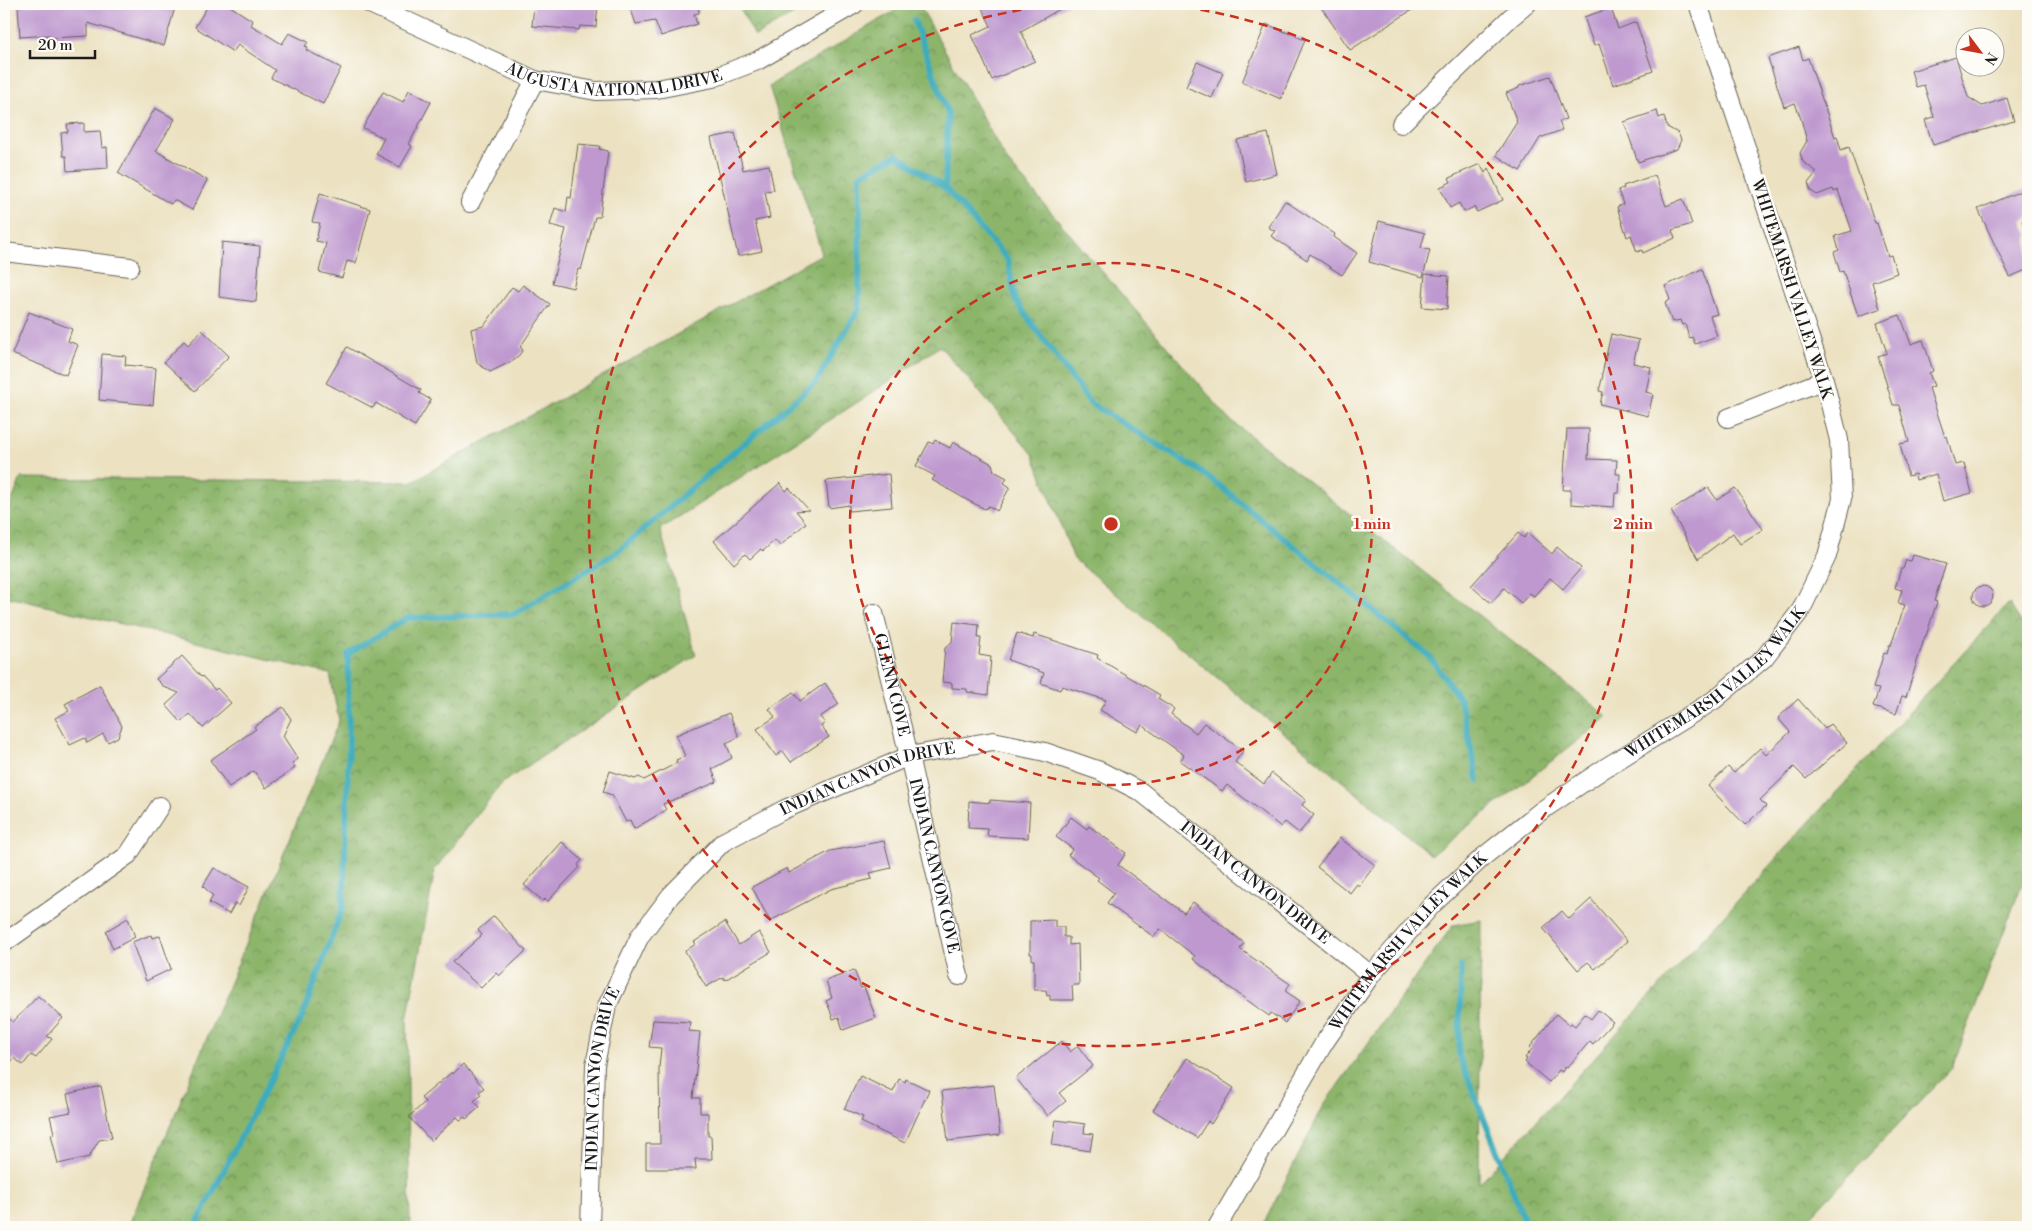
<svg xmlns="http://www.w3.org/2000/svg" width="2032" height="1231" font-family="'Libre Bodoni',serif">
  <style>
    .forest { fill: url(#forest-crowns); stroke: #546844 }
    .lines { fill: none; stroke-linecap: round; stroke-linejoin: round }
    .stream { stroke: #3eacbc; stroke-width: 6 }
    .building { fill: #be98cf }
    .minor-casing { stroke: #656156; stroke-width: 20 }
    .minor { stroke: #fff; stroke-width: 18 }
    .ring { fill: none; stroke: #c8321e; stroke-width: 2.5; stroke-dasharray: 9 6 }
    .labels { text-anchor: middle; dominant-baseline: central; stroke-width: 5; stroke-linejoin: round; paint-order: stroke }
    .street-label { font-size: 16px; fill: #1c1c1c; stroke: #fdfcf7 }
    .centre { fill: #c8321e; stroke: #fdfcf7; stroke-width: 2.5 }
    .ring-label { font-size: 15px; text-anchor: middle; font-weight: bold; fill: #c8321e; stroke: #fdfcf7; stroke-width: 5; stroke-linejoin: round; paint-order: stroke }
  </style>
  <defs>
    <pattern id="forest-crowns" width="20" height="18" patternUnits="userSpaceOnUse" patternTransform="scale(1.25)"><rect width="20" height="18" fill="#8cb56b"/><path d="M2 6a3 3 0 1 1 6 0M12 15a3 3 0 1 1 6 0" fill="none" stroke="#729257"/></pattern>
  </defs>
  <rect width="100%" height="100%" fill="#fdfcf7"/>
  <filter id="ink" filterUnits="userSpaceOnUse"><feTurbulence type="fractalNoise" baseFrequency=".02" numOctaves="2"/><feDisplacementMap in="SourceGraphic" scale="10" xChannelSelector="R" yChannelSelector="G"/><feConvolveMatrix kernelMatrix="1 2 1 2 8 2 1 2 1" color-interpolation-filters="sRGB"/></filter>
  <filter id="wash" filterUnits="userSpaceOnUse"><feTurbulence type="fractalNoise" baseFrequency=".0096" numOctaves="4" result="noise"/><feDisplacementMap in="SourceGraphic" scale="20" xChannelSelector="R" yChannelSelector="G"/><feGaussianBlur stdDeviation="1.12" result="paint"/><feColorMatrix in="noise" values="0 0 0 0 0 0 0 0 0 0 0 0 0 0 0 0 0 1.4 0 .05"/><feComposite in="paint" operator="in"/></filter>
  <g filter="url(#wash)">
    <rect width="100%" height="100%" fill="#ece2c2"/>
    <g class="forest">
      <path d="M737,4H811L755,36Z"/>
      <path d="M906,4H919L1007,161L1229,419L1608,717L1431,855L1074,559L1033,454L940,346L872,393L660,529L696,655L502,783L435,869L407,1020L410,1227H128L339,721L330,674L4,596V521L21,478L411,482L822,254L769,86Z"/>
      <path d="M2009,603L2028,634V868L1952,1068L1804,1223L1797,1227H1262L1325,1103L1453,925L1481,920L1479,1184Z"/>
    </g>
    <g class="lines">
      <g class="stream">
        <path d="M914,20L948,114L945,188L1008,260L1015,300L1090,403L1205,474L1429,656L1460,699L1478,780"/>
        <path d="M1461,966L1459,1056L1526,1224L1522,1227"/>
        <path d="M195,1227L302,1017L343,907L349,747L348,654L407,618L514,614L616,553L816,382L859,309L860,175L897,155L945,188"/>
      </g>
    </g>
    <g id="blocks">
      <g class="building">
        <path d="M52,4H176L164,46L88,23V36L51,38L50,35L20,37L18,6Z"/>
        <path d="M209,4H227L253,21L251,25L282,44L289,33L308,42L305,46L308,47L306,50L341,68L323,104L271,78L275,70L238,45L233,52L195,27Z"/>
        <path d="M534,4H598L596,27L580,26L579,30L532,26Z"/>
        <path d="M629,4H698L699,13L694,14L697,24L661,36L655,21L636,24Z"/>
        <path d="M980,4H1069L1021,31L1035,61L992,80L972,35L991,26Z"/>
        <path d="M1319,4H1421L1350,50Z"/>
        <path d="M1611,8L1618,29L1636,22L1653,71L1613,85L1599,44L1594,46L1584,17Z"/>
        <path d="M1266,24L1305,40L1281,99L1242,82Z"/>
        <path d="M1799,47L1803,60L1808,58L1835,137L1837,136L1841,150L1849,147L1875,223H1877L1888,256L1891,255L1897,273L1872,282L1880,309L1858,316L1843,271L1840,272L1834,252L1839,250L1835,236L1852,231L1838,190L1834,192L1833,189L1817,195L1811,191L1808,183L1817,172L1803,162L1800,153L1807,141L1801,119L1795,103L1784,107L1768,58Z"/>
        <path d="M1956,57L1968,97L1982,106L2007,98L2014,121L1933,145L1925,120L1934,117L1924,85L1916,87L1911,71Z"/>
        <path d="M1197,62L1223,73L1212,98L1186,87Z"/>
        <path d="M1550,76L1566,119L1559,121L1562,130L1540,138L1520,171L1496,155L1517,122L1506,93L1519,88V86Z"/>
        <path d="M409,90L431,102L409,144L412,146L400,167L376,154L384,138L363,128L383,92L403,102Z"/>
        <path d="M155,108L175,119L156,151L207,180L192,210L174,200L171,204L118,173Z"/>
        <path d="M1657,111L1659,118L1664,116L1667,127L1678,133L1681,140L1677,149L1638,162L1624,122Z"/>
        <path d="M84,123V132L100,131L102,148L107,147L108,168L67,171L66,156H63L61,133L68,132L67,124Z"/>
        <path d="M735,133L743,170L769,165L774,190L765,191L770,218L755,221L762,251L738,256L711,138Z"/>
        <path d="M1268,133L1277,174L1246,182L1237,140Z"/>
        <path d="M578,144L600,146L599,149L608,151L600,217H595L581,270L578,269L573,288L552,283L566,229L550,225L555,208L566,212L568,197L571,198Z"/>
        <path d="M1480,164L1485,173L1488,168L1503,200L1477,212L1474,207L1464,212L1459,203L1450,208L1440,187L1451,182L1449,178Z"/>
        <path d="M1655,175L1666,206L1683,199L1692,224L1672,230L1675,238L1643,253L1642,250L1637,252L1631,235L1627,237L1617,207L1623,204L1618,190L1624,188L1623,186Z"/>
        <path d="M2028,188V218L2022,221L2028,234V269L2010,277L1978,209Z"/>
        <path d="M320,193L370,209L356,263L347,261L342,278L319,272L326,243L316,241L320,223L312,222Z"/>
        <path d="M1285,201L1335,234L1334,237L1357,253L1342,275L1310,254L1307,260L1271,236L1275,231L1268,227Z"/>
        <path d="M1379,221L1425,233L1421,248L1430,250L1423,277L1369,262Z"/>
        <path d="M222,242L260,246L256,302L219,297Z"/>
        <path d="M1702,269L1717,314L1710,316L1717,336L1695,344L1692,337L1689,338L1685,324L1682,325L1680,320L1672,322L1665,303L1670,300L1665,286Z"/>
        <path d="M1425,274L1449,276L1447,309L1422,307Z"/>
        <path d="M523,285L550,304L520,347L523,350L516,359L490,372L477,363L471,329L484,326L512,287L518,291Z"/>
        <path d="M29,312L72,329L68,341L78,345L66,375L12,354Z"/>
        <path d="M1900,315L1911,344L1923,340L1933,371L1929,373L1934,386L1929,388L1945,437L1947,436L1955,465L1964,463L1972,493L1943,501L1936,474L1916,480L1915,474L1908,476L1900,444L1909,442L1899,405H1893L1878,356L1887,353L1877,323Z"/>
        <path d="M202,330L229,356L195,391L164,362L184,341L188,345Z"/>
        <path d="M1611,334L1639,340L1633,363L1651,367L1646,392L1653,394L1648,416L1600,404L1603,392L1599,391L1603,375L1602,374Z"/>
        <path d="M347,347L421,390L419,393L431,400L415,426L376,403L373,408L326,383Z"/>
        <path d="M102,354L126,356L125,365L156,368L153,405L99,400Z"/>
        <path d="M1567,429H1589L1588,459L1617,460L1616,474H1620L1619,493H1615L1614,507L1571,504V490H1563Z"/>
        <path d="M935,440L950,448L953,442L992,464L994,471L1007,478L1004,483L1010,487L997,511L989,506L985,509L967,500L932,480L935,476L916,466L929,442L933,444Z"/>
        <path d="M889,474L892,507L849,511V505L829,508L826,481Z"/>
        <path d="M780,483L786,491L789,488L809,510L796,511L806,523L780,546L775,540L763,551L761,549L750,559L745,554L734,564L714,541Z"/>
        <path d="M1708,487L1717,500L1735,488L1736,489L1763,529L1740,544L1733,533L1698,559L1671,511Z"/>
        <path d="M1518,533L1524,538L1528,533L1552,554L1557,547L1581,568L1563,589L1550,578L1534,596L1530,593L1521,603L1504,588L1491,603L1471,586Z"/>
        <path d="M1913,555L1946,564L1934,601L1937,602L1926,636H1925L1906,697L1902,696L1896,714L1873,707L1879,689L1873,688L1884,653L1887,654L1889,645H1891L1905,605L1898,603L1902,590L1895,588L1901,569H1903L1906,560L1911,561Z"/>
        <circle cx="1983" cy="596" r="10"/>
        <path d="M954,622L979,625L978,638H981L979,655L991,657L988,695L967,692V689L952,688V683L942,682L945,648L952,642Z"/>
        <path d="M1017,633L1033,638L1034,634L1098,655L1097,658L1160,695L1158,699L1174,709L1171,714L1196,733L1204,723L1243,751L1235,762L1264,784L1272,773L1306,800L1302,805L1314,815L1299,833L1285,822L1281,827L1227,785L1222,791L1180,761L1184,755L1142,725L1137,732L1100,710L1106,700L1062,686L1060,690L1041,683L1044,673L1008,660Z"/>
        <path d="M182,656L201,677L202,676L215,690L217,688L231,703L203,728L190,714L181,722L166,705L179,693L164,687L156,679Z"/>
        <path d="M825,683L839,704L820,717L825,723L821,726L829,737L791,762L783,751L776,756L757,729L775,717L769,709L793,692L800,701Z"/>
        <path d="M100,685L122,726L118,737L108,742L103,734L87,743L85,738L70,745L55,718L69,711L65,704Z"/>
        <path d="M1798,699L1825,729L1830,724L1847,743L1806,779L1794,767L1760,800L1766,806L1745,825L1708,786L1728,767L1734,773L1760,748L1766,755L1790,732L1778,718Z"/>
        <path d="M283,707L291,719L283,736L298,759L292,763L295,768L266,788L254,771L229,787L210,760L256,729L254,727Z"/>
        <path d="M729,713L739,737L726,743L732,758L712,769L717,782L663,804L666,810L634,829L630,820L626,822L612,795L603,792L610,771L635,779L639,777L644,780L677,763L676,760L685,756L676,735Z"/>
        <path d="M990,800L1030,803L1028,838L987,836L988,829L968,828L969,801L990,803Z"/>
        <path d="M1071,817L1087,829L1089,826L1126,853L1118,865L1184,913L1193,902L1244,943L1240,949L1290,984L1285,991L1300,1001L1285,1023L1271,1013L1269,1016L1225,984L1193,959L1195,956L1160,929L1154,937L1107,903L1114,893L1097,880L1099,878L1068,855L1073,849L1056,837Z"/>
        <path d="M1340,838L1375,865L1359,886L1357,884L1350,893L1317,867Z"/>
        <path d="M884,841L891,868L870,873L872,879L831,889L770,921L752,887L787,868L789,873L830,851Z"/>
        <path d="M562,842L582,860L578,865L580,867L548,901L545,899L543,901L524,885Z"/>
        <path d="M214,868L249,887L239,906L235,903L229,914L209,903L213,896L203,886Z"/>
        <path d="M1591,899L1627,941L1595,969L1588,962L1578,970L1543,928L1562,911L1569,919Z"/>
        <path d="M494,916L526,951L499,976L496,973L481,988L452,962L482,935L478,930Z"/>
        <path d="M128,918L135,937L113,949L106,931Z"/>
        <path d="M1055,920V927H1064V937H1069V945L1078,944L1079,985H1072L1073,1000H1050V995L1047,996L1046,990H1034V960H1032V954H1030V921Z"/>
        <path d="M725,922L739,945L759,932L771,952L725,980L723,977L706,987L685,951L696,944L694,942Z"/>
        <path d="M151,935L152,938L160,936L171,969L146,981L132,942Z"/>
        <path d="M854,970L861,988L864,987L876,1018L843,1030L839,1017L833,1019L830,1010L826,1001L832,998L826,981Z"/>
        <path d="M38,996L63,1018L47,1036L52,1039L36,1058L31,1055L23,1065L14,1058L4,1071V1014L13,1022Z"/>
        <path d="M1598,1010L1613,1022L1593,1044L1590,1041L1567,1068L1565,1067L1562,1072L1559,1070L1549,1082L1525,1062L1527,1059L1525,1058L1532,1049L1530,1047L1556,1014L1569,1025L1571,1023L1575,1026L1585,1014L1591,1019Z"/>
        <path d="M653,1020L690,1022L689,1031L700,1032L693,1098H700V1113H708V1136H711L712,1159H695L696,1169H646V1144H660L659,1068L661,1048L649,1047Z"/>
        <path d="M1062,1041L1070,1052L1078,1046L1093,1066L1059,1093L1066,1101L1048,1116L1039,1105L1034,1101L1016,1078Z"/>
        <path d="M1187,1058L1234,1088L1211,1124L1208,1121L1197,1138L1153,1110Z"/>
        <path d="M463,1064L484,1088L479,1092L481,1095L474,1101L480,1107L466,1119L465,1117L460,1120L457,1117L431,1141L409,1117L425,1102L421,1098L452,1072L453,1074Z"/>
        <path d="M860,1076L893,1092L899,1079L905,1082L906,1079L929,1090L905,1143L861,1122L863,1117L844,1109Z"/>
        <path d="M994,1085L1000,1135L948,1141L942,1091Z"/>
        <path d="M101,1086L112,1138L99,1140L89,1157L58,1164L51,1134L54,1133L50,1116L71,1112L67,1094Z"/>
        <path d="M1056,1120L1085,1124L1084,1133L1093,1134L1090,1151L1052,1145Z"/>
      </g>
    </g>
  </g>
  <g filter="url(#ink)">
    <use href="#blocks" fill-opacity="0" stroke="#656156" stroke-width="1"/>
    <g class="lines">
      <g class="minor-casing">
        <g id="minor">
          <path id="s1" d="M370,4L535,80L596,91L657,89L713,78L757,61L855,4"/>
          <path d="M1401,124L1510,18L1527,4"/>
          <path d="M470,203L535,80"/>
          <path d="M4,252L130,267"/>
          <path d="M1728,418L1824,380"/>
          <path id="s2" d="M874,613L909,756L959,976"/>
          <path d="M4,943L128,855L160,806"/>
          <path id="s3" d="M590,1227L595,1065L607,1006L640,936L671,895L723,842L785,809L909,756L993,741L1045,752L1100,771L1141,792L1371,975"/>
          <path id="s4" d="M1217,1227L1324,1043L1371,975L1432,905L1483,857L1541,811L1605,768L1714,700L1764,658L1801,610L1827,556L1842,499L1839,440L1824,380L1698,4"/>
        </g>
      </g>
      <use href="#minor" class="minor"/>
    </g>
  </g>
  <g class="ring">
    <circle cx="1111" cy="524" r="261"/>
    <path d="M1156 4A522 522 0 1 1 1066 4"/>
  </g>
  <g class="labels">
    <g class="street-label">
      <text stroke="none"><textPath href="#s1" startOffset="261">AUGUSTA NATIONAL DRIVE</textPath></text>
      <text transform="translate(1792 289) rotate(72)">WHITEMARSH VALLEY WALK</text>
      <text stroke="none"><textPath href="#s4" startOffset="750">WHITEMARSH VALLEY WALK</textPath></text>
      <text stroke="none"><textPath href="#s2" startOffset="74">GLENN COVE</textPath></text>
      <text stroke="none"><textPath href="#s3" startOffset="584">INDIAN CANYON DRIVE</textPath></text>
      <text stroke="none"><textPath href="#s2" startOffset="260">INDIAN CANYON COVE</textPath></text>
      <text stroke="none"><textPath href="#s3" startOffset="1019">INDIAN CANYON DRIVE</textPath></text>
      <text stroke="none"><textPath href="#s4" startOffset="345">WHITEMARSH VALLEY WALK</textPath></text>
      <text stroke="none"><textPath href="#s3" startOffset="149">INDIAN CANYON DRIVE</textPath></text>
    </g>
  </g>
  <circle cx="1111" cy="524" r="8" class="centre"/>
  <g class="ring-label">
    <text x="1372" y="529">1 min</text>
    <text x="1633" y="529">2 min</text>
  </g>
  <rect width="2032" height="1231" fill="none" stroke="#fdfcf7" stroke-width="20"/>
  <g transform="translate(1980 52) rotate(122)"><circle r="24" fill="#fdfcf7" stroke="#a3a29f"/>
  <path d="M0-4L9 19L0 12L-9 19Z" fill="#c8321e"/>
  <text y="-8" font-size="14" font-weight="bold" text-anchor="middle" fill="#1c1c1c">N</text>
  </g>
  <path d="M30 50v8h65v-8" fill="none" stroke="#1c1c1c" stroke-width="2.5"/>
  <text x="38" y="50" font-size="15" fill="#1c1c1c" stroke="#fdfcf7" stroke-width="4" paint-order="stroke">20 m</text>
</svg>
